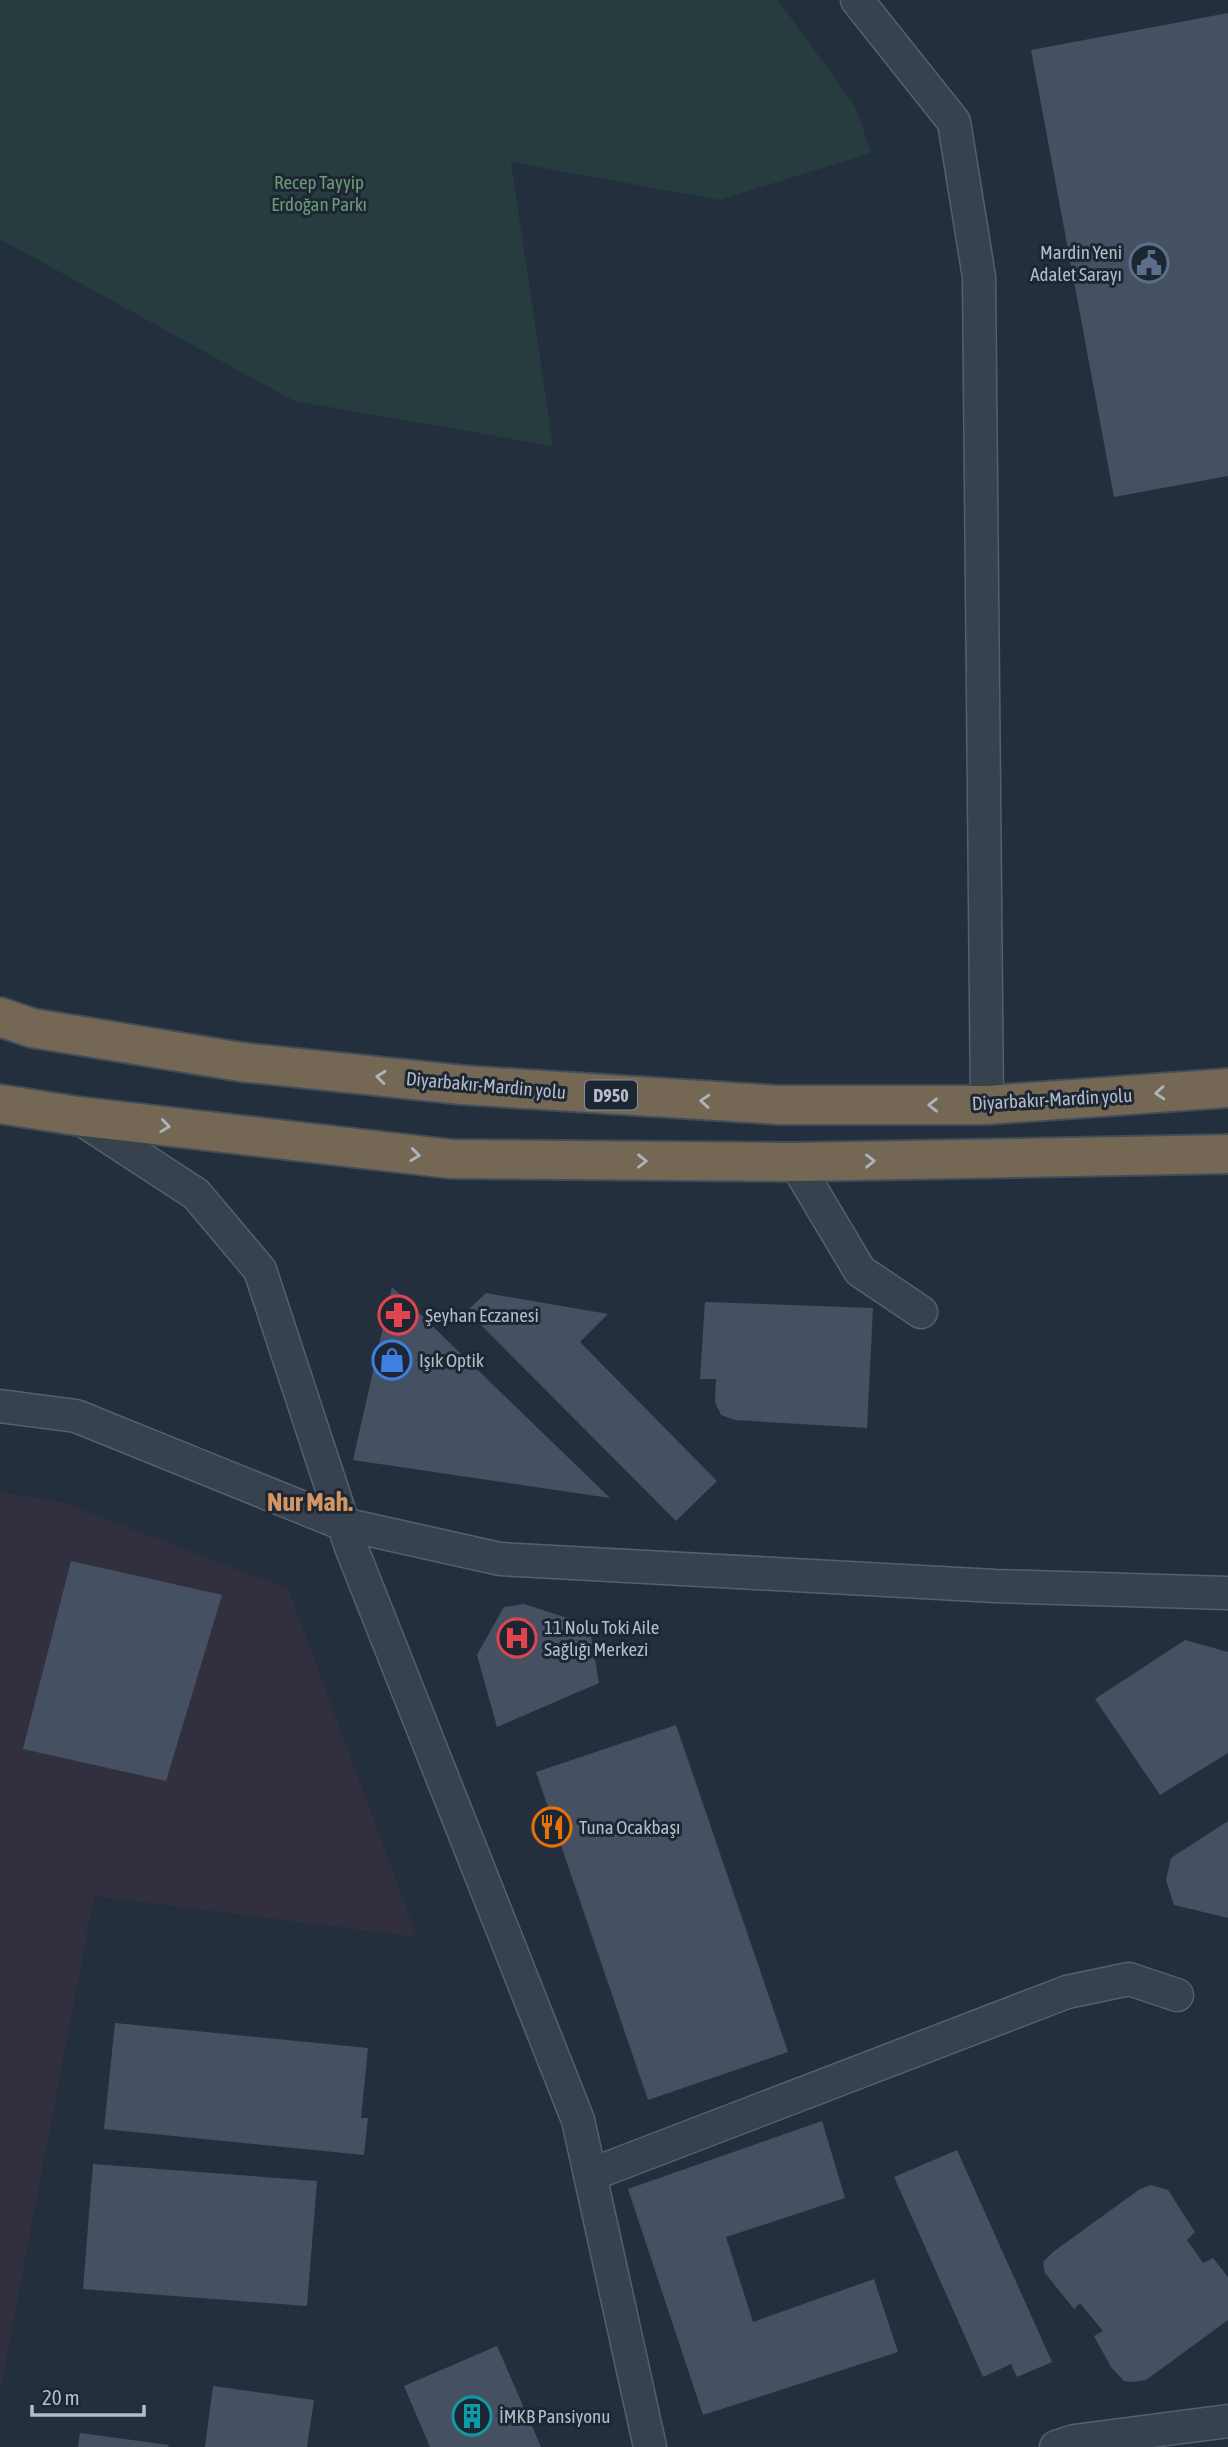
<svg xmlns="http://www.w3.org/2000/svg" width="1228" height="2447" font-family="'Asap Condensed',sans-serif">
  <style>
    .medical { fill: #32303f }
    .green { fill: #263c3f }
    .building { fill: #455162 }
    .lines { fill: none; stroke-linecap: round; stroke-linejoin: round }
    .street-casing { stroke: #565f6c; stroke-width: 35 }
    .highway-casing { stroke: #434c59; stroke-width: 42 }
    .street { stroke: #38414e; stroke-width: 32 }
    .highway { stroke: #746855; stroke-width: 38 }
    .oneway { stroke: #aeb4bd }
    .labels { text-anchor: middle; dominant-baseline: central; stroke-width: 6; stroke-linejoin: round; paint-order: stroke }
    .shield { fill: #1d2633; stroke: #878f9c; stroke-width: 2 }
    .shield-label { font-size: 18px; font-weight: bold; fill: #b4bcc9 }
    .park-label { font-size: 19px; fill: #6b9a76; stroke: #1d2633 }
    .poi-label { font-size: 19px; fill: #b4bcc9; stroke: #1d2633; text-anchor: start }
    .street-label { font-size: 19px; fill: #b4bcc9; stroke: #1d2633 }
    .district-label { font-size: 26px; font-weight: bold; fill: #d59563; stroke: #1d2633 }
  </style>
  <rect width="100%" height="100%" fill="#242f3e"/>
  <path class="medical" d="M0,1492L65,1503L288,1589L417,1937L94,1896L0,2391Z"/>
  <path class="green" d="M0,0H778L855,106L871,153L719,200L511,162L553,446L294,401L0,239Z"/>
  <g class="building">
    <path d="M1228,13V476L1114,497L1031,50Z"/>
    <path d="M392,1287L610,1498L353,1460Z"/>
    <path d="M486,1293L608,1314L580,1342L717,1481L676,1521L467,1311Z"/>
    <path d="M705,1302L873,1308L867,1428L735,1420L721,1415L715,1402L716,1379H700Z"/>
    <path d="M71,1561L222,1595L166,1781L23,1749Z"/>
    <path d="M524,1604L589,1625L599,1683L497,1727L477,1655L504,1607Z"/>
    <path d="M1185,1640L1228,1652V1753L1160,1795L1095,1699Z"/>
    <path d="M676,1725L788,2052L648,2100L536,1772Z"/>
    <path d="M1228,1821V1918L1174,1905L1166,1880L1171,1858Z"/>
    <path d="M115,2023L368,2048L361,2118H368L364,2155L104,2129Z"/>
    <path d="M822,2121L845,2198L726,2237L753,2322L874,2279L898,2352L703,2415L628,2189Z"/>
    <path d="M957,2150L1052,2362L1017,2377L1011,2364L983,2377L894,2177Z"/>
    <path d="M93,2164L317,2181L307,2306L83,2289Z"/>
    <path d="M1151,2185L1168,2190L1195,2232L1187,2240L1203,2263L1213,2258L1228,2277V2320L1146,2380L1133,2382L1124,2381L1111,2367L1094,2336L1103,2331L1080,2303L1074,2309L1045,2273L1043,2262L1053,2252L1140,2189Z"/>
    <path d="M497,2346L541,2447H430L404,2386Z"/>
    <path d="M213,2386L314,2400L307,2447H205Z"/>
    <path d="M80,2433L169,2445L168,2447H78Z"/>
  </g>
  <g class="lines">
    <g class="street-casing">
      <g id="street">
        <path d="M857,0L954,122L979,277L987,1105"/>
        <path d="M78,1117L196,1194L260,1270L351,1547L578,2120L650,2447"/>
        <path d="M795,1162L860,1271L921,1312"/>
        <path d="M0,1406L76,1416L343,1524L500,1559L995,1586L1228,1593"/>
        <path d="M590,2175L1067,1992L1129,1979L1177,1995"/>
        <path d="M1056,2447L1074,2441L1228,2421"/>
      </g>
    </g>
    <g class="highway-casing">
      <g id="highway">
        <path d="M0,1017L32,1028L241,1062L463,1085L779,1105H987L1228,1088"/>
        <path d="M0,1104L77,1116L451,1159L795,1162L1228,1154"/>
      </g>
    </g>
    <use href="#street" class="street"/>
    <use href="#highway" class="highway"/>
  </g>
  <defs><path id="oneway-chevron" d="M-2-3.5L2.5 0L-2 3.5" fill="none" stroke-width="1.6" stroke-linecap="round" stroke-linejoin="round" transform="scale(1.75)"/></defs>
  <g class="oneway">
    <use href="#oneway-chevron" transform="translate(381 1077) rotate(-174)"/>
    <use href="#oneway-chevron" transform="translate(1160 1093) rotate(176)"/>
    <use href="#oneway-chevron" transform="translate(705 1101) rotate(-176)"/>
    <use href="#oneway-chevron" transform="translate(933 1105) rotate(180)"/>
    <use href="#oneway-chevron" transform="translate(165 1126) rotate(7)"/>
    <use href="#oneway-chevron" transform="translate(415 1155) rotate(7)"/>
    <use href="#oneway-chevron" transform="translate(642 1161)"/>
    <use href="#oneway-chevron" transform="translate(870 1161) rotate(-1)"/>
  </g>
  <defs>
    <g id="civic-ring" transform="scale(2.0125)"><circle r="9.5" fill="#1d2633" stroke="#5c6f8a" stroke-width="1.5"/><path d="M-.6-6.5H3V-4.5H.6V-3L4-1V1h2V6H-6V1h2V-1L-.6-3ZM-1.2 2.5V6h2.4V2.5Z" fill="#5c6f8a"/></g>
    <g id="pharmacy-ring" transform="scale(2.0125)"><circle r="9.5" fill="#1d2633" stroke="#e0444e" stroke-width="1.5"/><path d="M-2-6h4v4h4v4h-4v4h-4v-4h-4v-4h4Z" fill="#e0444e"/></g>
    <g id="shop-ring" transform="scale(2.0125)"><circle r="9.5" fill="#1d2633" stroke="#3f7fe0" stroke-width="1.5"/><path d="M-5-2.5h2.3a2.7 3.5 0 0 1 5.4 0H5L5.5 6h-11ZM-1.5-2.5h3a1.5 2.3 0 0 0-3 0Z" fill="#3f7fe0"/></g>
    <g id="hospital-ring" transform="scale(2.0125)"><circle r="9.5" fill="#1d2633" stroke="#e0444e" stroke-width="1.5"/><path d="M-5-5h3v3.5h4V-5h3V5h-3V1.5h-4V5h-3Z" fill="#e0444e"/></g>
    <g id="restaurant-ring" transform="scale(2.0125)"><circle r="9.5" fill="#1d2633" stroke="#e8710a" stroke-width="1.5"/><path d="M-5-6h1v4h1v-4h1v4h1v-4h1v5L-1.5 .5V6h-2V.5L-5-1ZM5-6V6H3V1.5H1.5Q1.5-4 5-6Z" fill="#e8710a"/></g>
    <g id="building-ring" transform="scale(2.0125)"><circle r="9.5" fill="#1d2633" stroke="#0f9aa8" stroke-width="1.5"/><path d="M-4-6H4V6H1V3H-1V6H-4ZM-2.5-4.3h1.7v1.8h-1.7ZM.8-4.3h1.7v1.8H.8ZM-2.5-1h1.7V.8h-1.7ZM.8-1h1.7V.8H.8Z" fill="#0f9aa8"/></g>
  </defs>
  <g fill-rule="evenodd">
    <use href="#civic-ring" x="1149" y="263"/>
    <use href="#pharmacy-ring" x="398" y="1315"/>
    <use href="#shop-ring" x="392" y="1360"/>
    <use href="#hospital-ring" x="517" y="1638"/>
    <use href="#restaurant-ring" x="552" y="1827"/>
    <use href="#building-ring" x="472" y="2416"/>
  </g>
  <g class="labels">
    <rect class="shield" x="585" y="1080.5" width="52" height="29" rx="5"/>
    <g class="shield-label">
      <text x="611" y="1095">D950</text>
    </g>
    <g class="park-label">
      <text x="319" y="182">Recep Tayyip<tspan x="319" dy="22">Erdoğan Parkı</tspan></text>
    </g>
    <g class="poi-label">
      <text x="1122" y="252" text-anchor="end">Mardin Yeni<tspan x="1122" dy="22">Adalet Sarayı</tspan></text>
      <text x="425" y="1315">Şeyhan Eczanesi</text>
      <text x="419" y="1360">Işık Optik</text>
      <text x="544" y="1627">11 Nolu Toki Aile<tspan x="544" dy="22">Sağlığı Merkezi</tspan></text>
      <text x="579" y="1827">Tuna Ocakbaşı</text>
      <text x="499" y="2416">İMKB Pansiyonu</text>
    </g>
    <g class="street-label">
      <text transform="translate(486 1085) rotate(5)">Diyarbakır-Mardin yolu</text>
      <text transform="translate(1052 1099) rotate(-3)">Diyarbakır-Mardin yolu</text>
    </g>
    <g class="district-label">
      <text x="310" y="1502">Nur Mah.</text>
    </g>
  </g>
  <path d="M32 2405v10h112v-10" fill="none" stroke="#b4bcc9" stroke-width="3.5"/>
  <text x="42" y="2405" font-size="21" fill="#b4bcc9" stroke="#1d2633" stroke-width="5" paint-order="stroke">20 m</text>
</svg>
